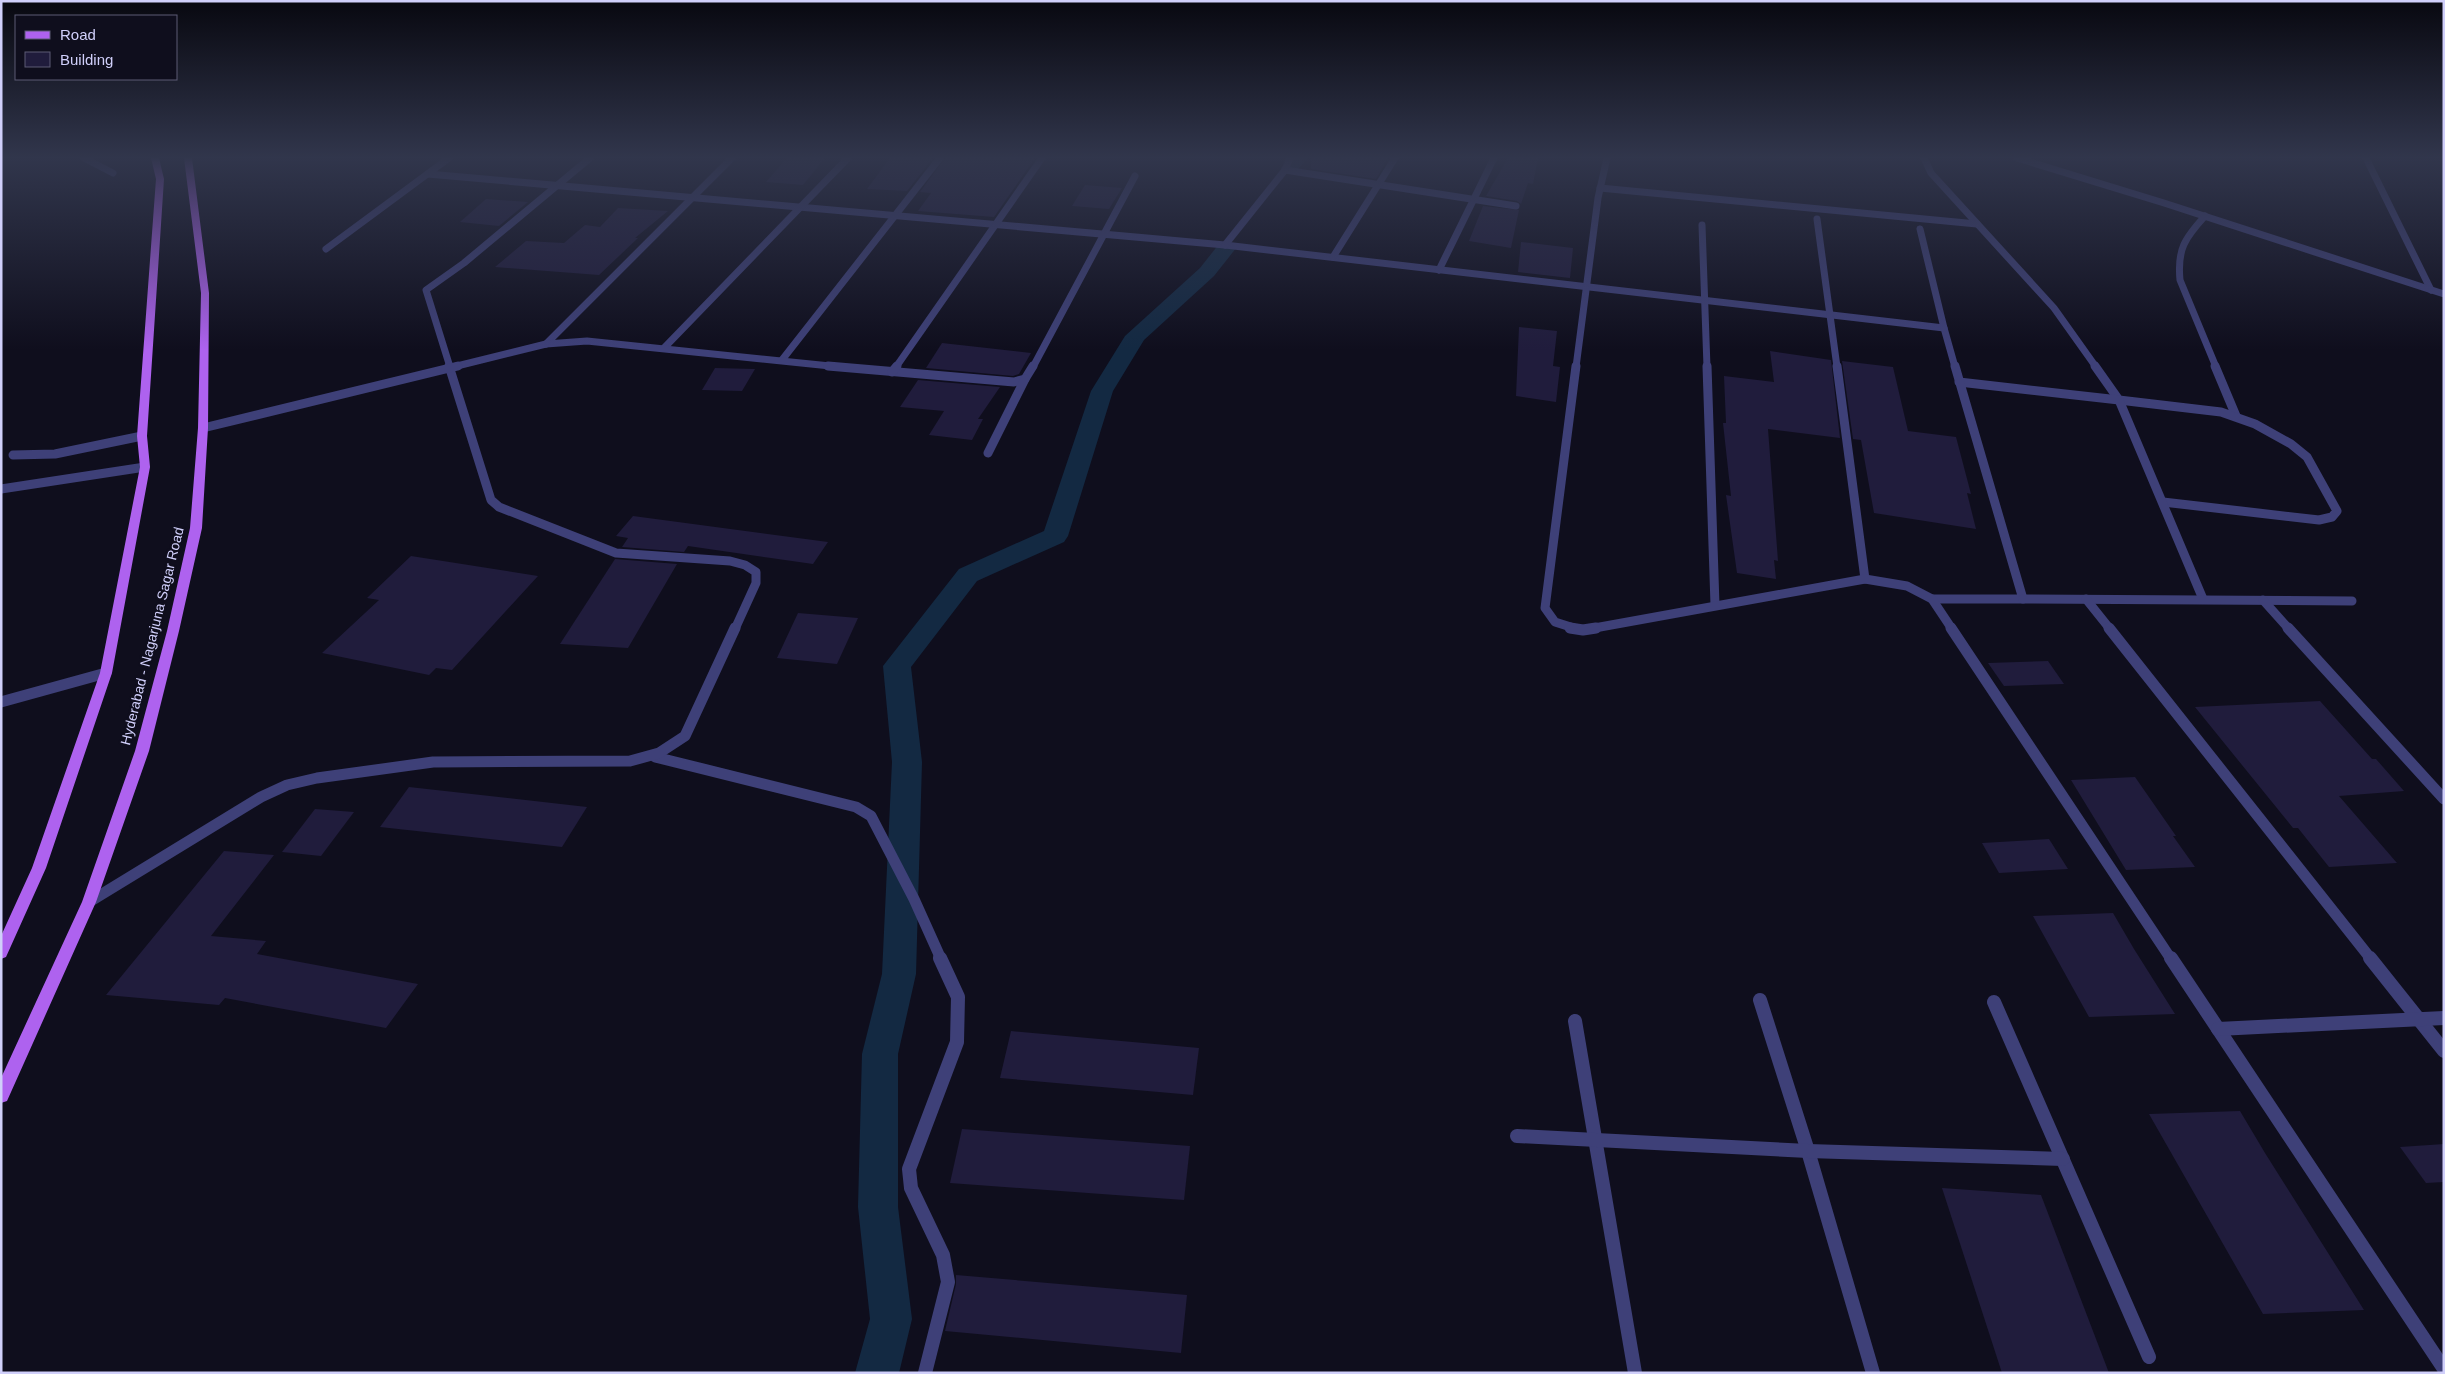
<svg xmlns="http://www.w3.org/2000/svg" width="2445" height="1374" font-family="Helvetica,sans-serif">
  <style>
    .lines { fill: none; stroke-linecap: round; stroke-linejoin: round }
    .canal { fill: #132942; fill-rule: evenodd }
    .building { fill: #201c3c }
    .service-far2 { stroke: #3e4078; stroke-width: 7 }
    .service-far1 { stroke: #3e4078; stroke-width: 9 }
    .service { stroke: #3e4078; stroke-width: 11 }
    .minor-far3 { stroke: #3e4078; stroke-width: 7 }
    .minor-far2 { stroke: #3e4078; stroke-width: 9 }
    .minor-far1 { stroke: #3e4078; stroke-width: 11 }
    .minor { stroke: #3e4078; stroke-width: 14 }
    .tertiary { stroke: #3e4078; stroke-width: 7 }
    .primary { fill: #ae62ef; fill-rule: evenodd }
    .labels { text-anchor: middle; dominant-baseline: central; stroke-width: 4.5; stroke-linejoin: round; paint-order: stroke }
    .street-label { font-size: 14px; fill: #d0cffa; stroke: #0f0e1d }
  </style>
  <rect width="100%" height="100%" fill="#0f0e1d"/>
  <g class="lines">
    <g class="canal">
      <path d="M1289,158H1307C1300,167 1296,175 1284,172L1281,168Z"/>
      <path d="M1226,242L1233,244L1236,248L1233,252L1214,276L1144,340L1113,391L1068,536L1064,542L977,581L911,667L922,762L916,974L898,1054V1207L912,1319L899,1373H855L870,1319L858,1207L862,1054L882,974L892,762L883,666L959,569L1044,531L1091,391L1125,336L1200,268L1219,244Z"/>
    </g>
  </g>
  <g class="building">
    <path d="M787,158H825L803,185L766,182Z"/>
    <path d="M890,158H933L907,191L867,189Z"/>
    <path d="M945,158H1035L994,217L918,211L931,193L920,192Z"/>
    <path d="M1311,158H1388L1376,179L1311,169Z"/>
    <path d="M1508,158H1538L1533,184L1528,183L1521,204L1517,201L1486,196Z"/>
    <path d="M1085,185L1122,188L1109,209L1072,206Z"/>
    <path d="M486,199L528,202L499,226L460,222Z"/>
    <path d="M1483,206L1519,210L1511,248L1469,241Z"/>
    <path d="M618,208L668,211L635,238H638L599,275L495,267L526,241L564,243L585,225L600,227Z"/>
    <path d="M1521,242L1573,248L1570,278L1518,272Z"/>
    <path d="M1519,327L1557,331L1553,366L1560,367L1556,402L1516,396Z"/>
    <path d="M942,343L987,348L1031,353L1019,374L1013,376L926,368Z"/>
    <path d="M1770,351L1831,360L1840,438L1768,429L1778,561L1774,560L1776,579L1737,573L1726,495L1731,496L1723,423H1726L1724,376L1774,382Z"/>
    <path d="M1842,361L1893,367L1908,431L1956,437L1971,494L1967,493L1976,529L1874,513L1861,440L1853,439Z"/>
    <path d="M715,368L755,369L742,391L702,390Z"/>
    <path d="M918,380L1000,387L978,419H983L972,440L929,435L944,411L900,407Z"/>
    <path d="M633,516L828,542L813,564L688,546L684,552L622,547L628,538L616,536Z"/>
    <path d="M411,556L538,576L452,670L436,668L429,675L322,653L379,600L367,598Z"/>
    <path d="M615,559L677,564L628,648L560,644Z"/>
    <path d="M798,613L858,618L837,664L777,658Z"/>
    <path d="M2048,661L2064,684L2004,686L1988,663Z"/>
    <path d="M2320,701L2372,759H2376L2404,791L2339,796L2397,863L2329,867L2298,828H2293L2195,707Z"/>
    <path d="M2135,777L2176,836H2173L2195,867L2126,870L2071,780Z"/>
    <path d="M409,787L587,807L562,847L380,827Z"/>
    <path d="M315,809L354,812L321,856L282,852Z"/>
    <path d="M2049,839L2068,869L1999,873L1982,843Z"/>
    <path d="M224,851L274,855L211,936L266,941L257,954L418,984L386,1028L225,998L219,1005L106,995Z"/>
    <path d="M2113,913L2134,949L2175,1014L2089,1017L2033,916Z"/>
    <path d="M1011,1031L1199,1048L1193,1095L1000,1078Z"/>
    <path d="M2240,1111L2265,1153L2364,1310L2263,1314L2149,1114Z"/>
    <path d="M962,1129L1190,1146L1184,1200L950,1183Z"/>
    <path d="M2444,1144V1182L2426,1183L2400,1147Z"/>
    <path d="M1942,1188L2041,1195L2109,1373H2002Z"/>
    <path d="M956,1275L1187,1295L1181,1353L945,1331L956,1284Z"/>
  </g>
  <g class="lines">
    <g class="service-far2">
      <path d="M84,158L113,173"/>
      <path d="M2205,216C2185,238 2177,249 2180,280L2216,367"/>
    </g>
    <g class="service-far1">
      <path d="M2215,366L2236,416"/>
      <path d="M13,455L55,454L142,436"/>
      <path d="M1,489L145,467"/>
    </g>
    <path class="service" d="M1,702L106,673"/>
    <g class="minor-far3">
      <path d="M1924,158L1931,173L2054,308L2096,367"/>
      <path d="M2366,158L2431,290"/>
      <path d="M1285,170L1516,206"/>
      <path d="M428,174L1225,245L1944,328L1955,367"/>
      <path d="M1600,188L1977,224"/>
      <path d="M1817,219L1837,367"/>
      <path d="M1702,225L1707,367"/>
      <path d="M1920,229L1944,328"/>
      <path d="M1225,245L1285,170L1290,158"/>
      <path d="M326,249L449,158"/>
      <path d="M1333,257L1395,158"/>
      <path d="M1439,270L1494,158"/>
      <path d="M546,344L732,158"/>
      <path d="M664,348L848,158"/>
      <path d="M782,360L940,158"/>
      <path d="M450,367L426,290L464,263L590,158"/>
      <path d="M453,367L546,344L587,341L840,367"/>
      <path d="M896,367L1042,158"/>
      <path d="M1033,367L1135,176"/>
      <path d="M1576,367L1598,198L1607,158"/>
    </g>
    <g class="minor-far2">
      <path d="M449,366L491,500L499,507L616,553L730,561L745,565L756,572V583L735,629"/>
      <path d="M828,366L1014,382L1025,379L1033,366"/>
      <path d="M1576,366L1545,608L1555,622L1577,629"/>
      <path d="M1707,366L1715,605"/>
      <path d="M1837,366L1865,579"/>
      <path d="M2095,366L2119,400L2221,412L2255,424L2291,444L2307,457L2337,511L2332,517L2319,520L2163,502"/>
      <path d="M892,372L897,366"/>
      <path d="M1959,382L2119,400L2203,599"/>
      <path d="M203,428L458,366"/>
      <path d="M988,453L1025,379"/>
      <path d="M1932,599H2023L1955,366"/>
      <path d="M2023,599L2352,601"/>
      <path d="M2086,599L2110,629"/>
      <path d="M2263,600L2289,629"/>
      <path d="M1589,629L1865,579L1907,586L1932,599L1952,629"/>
    </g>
    <g class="minor-far1">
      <path d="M1570,628L1583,630L1596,628"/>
      <path d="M1951,628L2171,959"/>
      <path d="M2109,628L2371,959"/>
      <path d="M2288,628L2444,799"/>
      <path d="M655,757L856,807L871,816L914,899L941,959"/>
      <path d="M89,902L261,797L287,785L317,778L433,762L630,761L659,753L685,736L735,628"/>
    </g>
    <g class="minor">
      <path d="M2171,958L2444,1369"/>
      <path d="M2370,958L2444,1051"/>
      <path d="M1760,1000L1808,1151L1873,1373"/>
      <path d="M1994,1002L2149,1357"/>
      <path d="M1575,1021L1635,1373"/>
      <path d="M2218,1029L2444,1018"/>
      <path d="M1517,1136L1808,1151L2063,1159"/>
      <path d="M925,1373L948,1282L943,1255L911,1188L909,1169L957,1042L958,997L940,958"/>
    </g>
    <path class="tertiary" d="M2017,158L2164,203L2444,294"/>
    <g class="primary">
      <path d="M151,158H159L164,179L147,436L150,467L112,673L46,868L6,957L1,959V936L32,868L100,673L140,467L137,436L156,179Z"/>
      <path d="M184,158H192L209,293L208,428L202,528L179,631L149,751L96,902L7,1101L1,1103V1078L82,902L135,751L167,631L190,528L198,428L201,293Z"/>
    </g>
  </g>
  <linearGradient id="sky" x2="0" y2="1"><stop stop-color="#080810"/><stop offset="0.45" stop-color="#31364c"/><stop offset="1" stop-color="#31364c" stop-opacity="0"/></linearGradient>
  <rect width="2445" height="350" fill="url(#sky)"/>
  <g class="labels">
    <g class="street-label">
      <text transform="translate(152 636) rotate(-76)">Hyderabad - Nagarjuna Sagar Road</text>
    </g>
  </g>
  <rect width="2445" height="1374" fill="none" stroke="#d0cffa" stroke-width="5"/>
  <rect x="15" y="15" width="162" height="65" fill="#0f0e1d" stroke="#5c5b75"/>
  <rect x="25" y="31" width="25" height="8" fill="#ae62ef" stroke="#5c5b75"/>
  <text x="60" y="40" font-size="15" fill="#d0cffa">Road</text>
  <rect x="25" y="52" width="25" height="15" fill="#201c3c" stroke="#5c5b75"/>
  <text x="60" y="65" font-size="15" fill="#d0cffa">Building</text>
</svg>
